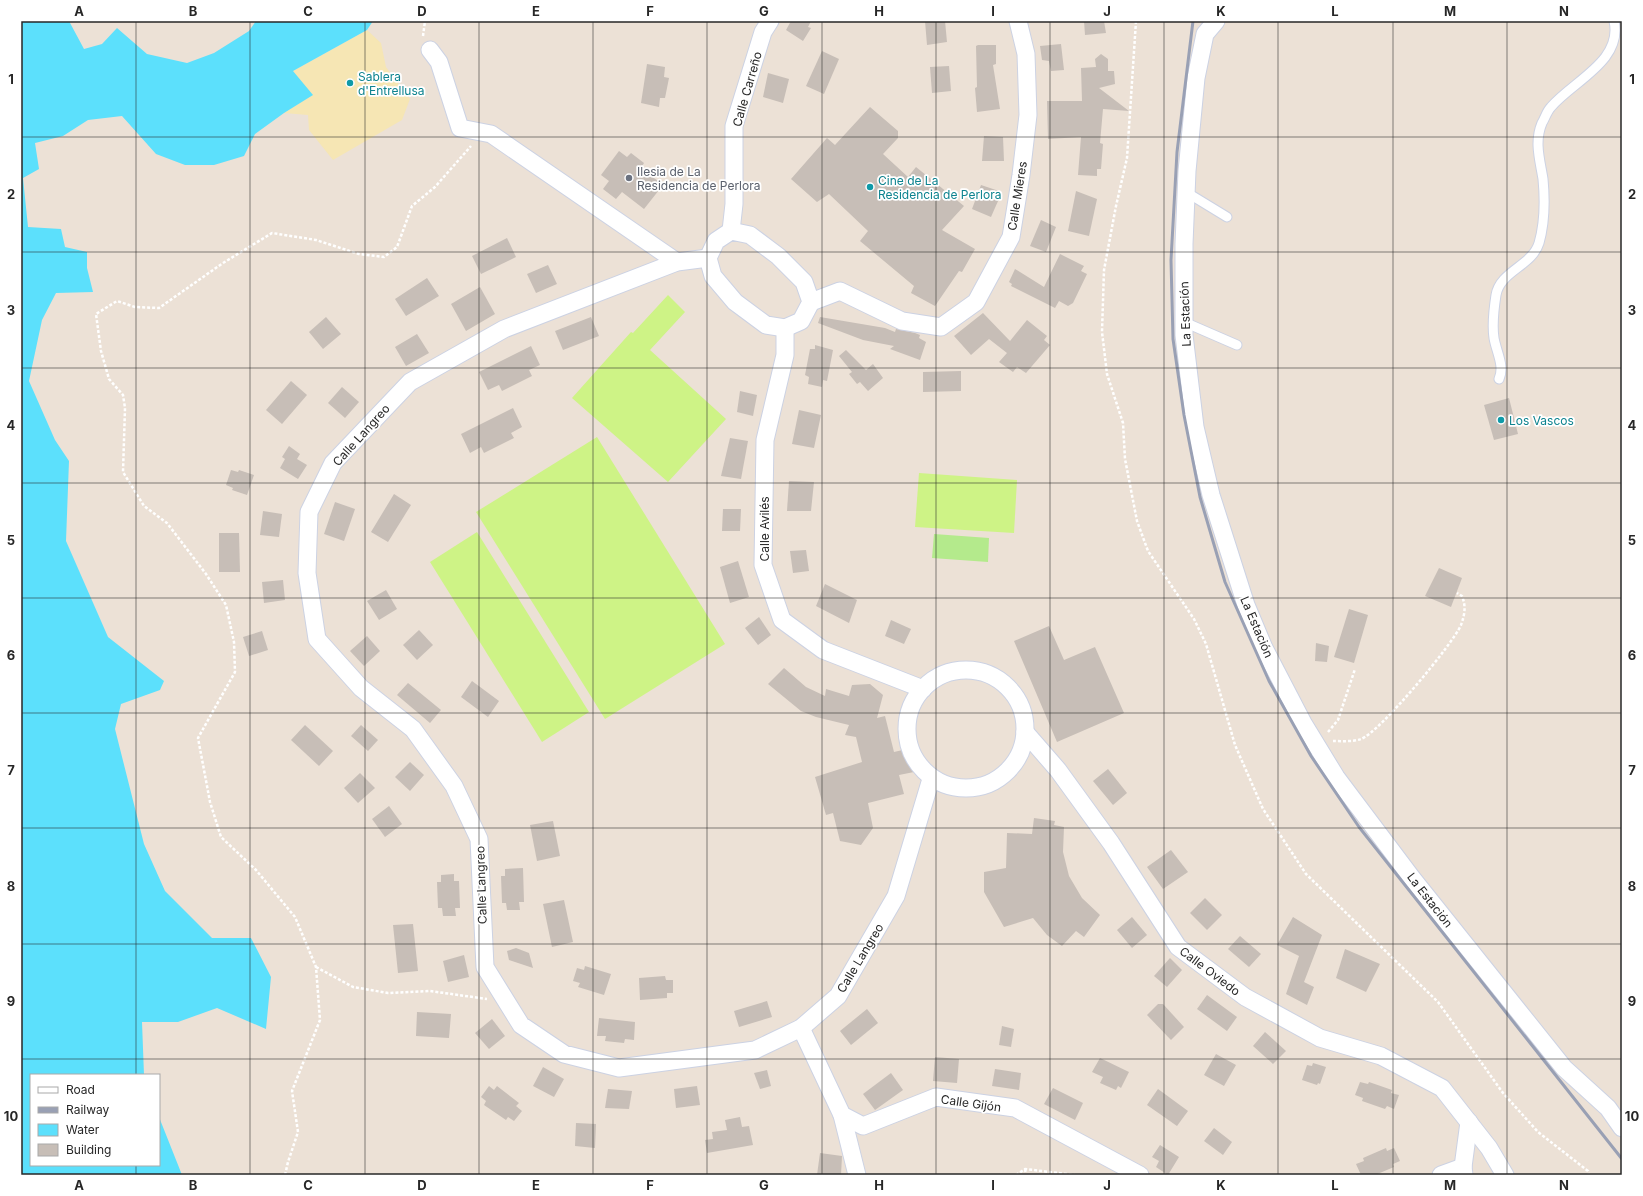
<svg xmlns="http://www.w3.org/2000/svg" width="1643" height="1196" font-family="Inter,sans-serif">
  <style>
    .green { fill: #b4ea8c }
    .sand { fill: #f6e6b4 }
    .pitch { fill: #cef386 }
    .water { fill: #5ce0fc }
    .building { fill: #c7beb7 }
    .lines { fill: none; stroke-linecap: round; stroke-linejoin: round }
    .service-casing { stroke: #ccd2e3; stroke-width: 11 }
    .minor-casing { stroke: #ccd2e3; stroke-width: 19 }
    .path { stroke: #fff; stroke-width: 2.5; stroke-dasharray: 3 2; stroke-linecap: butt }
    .service { stroke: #fff; stroke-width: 9 }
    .minor { stroke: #fff; stroke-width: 17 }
    .rail { stroke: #99a0b4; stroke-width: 3 }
    .grid { fill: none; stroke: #272727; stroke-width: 1; stroke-opacity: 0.55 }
    .culture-dot { fill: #0f9aa8; stroke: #fff; stroke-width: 1.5 }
    .worship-dot { fill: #6b7280; stroke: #fff; stroke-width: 1.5 }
    .labels { text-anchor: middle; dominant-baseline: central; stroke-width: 3.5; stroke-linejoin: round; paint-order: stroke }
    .culture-label { font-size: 12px; fill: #0d838f; stroke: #fff; text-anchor: start }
    .street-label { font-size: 12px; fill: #272727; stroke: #fff }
    .worship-label { font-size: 12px; fill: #5b616d; stroke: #fff; text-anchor: start }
    .neatline { fill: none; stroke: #272727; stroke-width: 1.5 }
    .grid-label { font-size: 13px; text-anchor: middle; font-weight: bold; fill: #272727 }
  </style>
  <rect width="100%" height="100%" fill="#ece1d6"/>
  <path class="green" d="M934,534L989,538L988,562L932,558Z"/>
  <path class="sand" d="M367,30L381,43L386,67L410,99L402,120L333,160L309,130L308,115L284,113L312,95L293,71Z"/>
  <g class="pitch">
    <path d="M668,295L685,312L650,350L726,419L668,482L572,398L631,332L633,333Z"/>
    <path d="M597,437L725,644L605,719L476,512Z"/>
    <path d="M919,473L1017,480L1014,533L915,527Z"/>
    <path d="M477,532L589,712L542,742L430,562Z"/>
  </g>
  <path class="water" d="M21,21H69L84,49L102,44L117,28L147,54L187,63L214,53L249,31L256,21H373L367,30L293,71L313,95L284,113L255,134L244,156L214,165H185L156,154L122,116L88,120L63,136L35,143L39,169L23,178L28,227L61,229L65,247L87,252V268L93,292L56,293L42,320L29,381L55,440L69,461L66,541L108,637L164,681L160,690L121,704L115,729L144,844L165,891L212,938H251L271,977L266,1029L217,1008L178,1022H142L144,1075H31V1165H159V1117L182,1175H21Z"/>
  <g class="building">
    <path d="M791,21H811L808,27L811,28L803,41L786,30Z"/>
    <path d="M925,21H945L947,42L927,45Z"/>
    <path d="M1084,21H1104L1106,33L1085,35Z"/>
    <path d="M1061,44L1064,70L1051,71L1049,61L1042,60L1040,46Z"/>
    <path d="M978,45H996V64L993,65L1000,109L977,112L975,88L977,87L976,46Z"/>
    <path d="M822,51L839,59L824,94L806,86Z"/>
    <path d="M1101,54L1108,59V71H1114L1115,84L1099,88L1129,111L1103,109L1100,143L1103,144L1101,169H1097V176L1078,175L1081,137L1048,139L1047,101H1082L1081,68L1096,67L1095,59Z"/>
    <path d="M647,64L665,67L664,77L669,78L665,98H660L659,107L641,103Z"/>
    <path d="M949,66L951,91L932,93L930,67Z"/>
    <path d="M768,73L789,79L783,103L763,97Z"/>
    <path d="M870,107L898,131V138L883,154L908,177L916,167L964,206L942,230L975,249L962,272L959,271L935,306L911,293L914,286L860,241L868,231L829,194L817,202L791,179L827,138L835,145Z"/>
    <path d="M984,136L1003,137L1004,161H982Z"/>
    <path d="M619,151L627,157L631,153L644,163L641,168L663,185L644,209L622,192L616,199L603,189L609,181L601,175Z"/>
    <path d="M981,185L1002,192L991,217L972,209Z"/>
    <path d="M1076,191L1097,199L1089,236L1068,231Z"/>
    <path d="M1041,220L1056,227L1046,252L1030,246Z"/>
    <path d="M507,238L516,257L481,274L472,256Z"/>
    <path d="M1060,254L1084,266L1081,271L1087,274L1073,303L1068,306L1059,301L1055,308L1011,286L1012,284L1009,282L1015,269L1044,287Z"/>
    <path d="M548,265L557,284L536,293L527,274Z"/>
    <path d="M427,278L439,296L406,316L395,299Z"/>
    <path d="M480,287L495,314L466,331L451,304Z"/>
    <path d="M983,313L1010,341L1027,320L1047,336L1044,340L1050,345L1026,373L1017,367L1013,372L999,362L1007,353L989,339L971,355L954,336Z"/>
    <path d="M326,317L341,334L323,349L309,332Z"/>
    <path d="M591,317L599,336L563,350L555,331Z"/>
    <path d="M820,317L885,328L895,332L896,329L915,333L920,335L919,338L926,342L920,360L890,349L894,346L863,340L818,323Z"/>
    <path d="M417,334L429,353L406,366L395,347Z"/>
    <path d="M815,345L833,350L827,381L823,380L822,387L808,384L809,377L805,375L810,349H815Z"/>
    <path d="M531,346L540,365L529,370L532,376L502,391L499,385L488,390L479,372Z"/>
    <path d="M846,350L866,370L873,364L883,378L868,391L860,382L857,384L849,374L852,372L839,356Z"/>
    <path d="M961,371V391L923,392V372Z"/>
    <path d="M291,381L307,395L282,424L266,410Z"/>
    <path d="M342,387L359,402L345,418L328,403Z"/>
    <path d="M740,391L757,395L753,416L737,412Z"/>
    <path d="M1509,398L1518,434L1494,440L1484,405Z"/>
    <path d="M513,408L522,427L511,433L514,438L484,453L481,447L470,453L461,434Z"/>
    <path d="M799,410L821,415L814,448L792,444Z"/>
    <path d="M730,438L748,441L741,479L721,476Z"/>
    <path d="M289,446L300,454L297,459L307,465L298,479L280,468L285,459L282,457Z"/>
    <path d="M231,470L238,472L239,470L254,475L247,495L232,490L233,488L226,485Z"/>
    <path d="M789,481L814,482L811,511H787Z"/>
    <path d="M394,494L411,505L388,542L371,532Z"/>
    <path d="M335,502L355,509L344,541L324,534Z"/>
    <path d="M723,509H741L740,531H722Z"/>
    <path d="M263,511L282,514L279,537L260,535Z"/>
    <path d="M219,533H239L240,572H219Z"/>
    <path d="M806,550L809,571L793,573L790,551Z"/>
    <path d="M738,561L749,597L730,603L720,567Z"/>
    <path d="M1439,568L1462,578L1451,607L1425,596Z"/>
    <path d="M283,580L285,600L264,603L262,582Z"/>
    <path d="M825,584L857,600L849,623L816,606Z"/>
    <path d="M386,590L397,609L379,620L367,601Z"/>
    <path d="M1349,609L1368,615L1354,663L1334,657Z"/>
    <path d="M759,617L771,635L758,645L745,628Z"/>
    <path d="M891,620L911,629L904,644L885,636Z"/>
    <path d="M1049,626L1064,660L1095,647L1124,713L1057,742L1014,641Z"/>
    <path d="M419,630L433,645L417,660L403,645Z"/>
    <path d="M262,631L268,650L249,656L243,637Z"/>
    <path d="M367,636L380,651L364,666L350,651Z"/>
    <path d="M1316,643L1329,646L1327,662L1315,661Z"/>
    <path d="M784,668L806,687L825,696L826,689L849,696L852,685L870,684L883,695L877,718L885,716L894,752L907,749L914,772L899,775L904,794L868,803L873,828L861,845L840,841L833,813L826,815L815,777L862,762L856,737L845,735L849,725L816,717L801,711L768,684Z"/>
    <path d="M472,681L499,701L488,717L461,697Z"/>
    <path d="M408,683L441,710L430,723L397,695Z"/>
    <path d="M305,725L333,751L319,766L291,740Z"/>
    <path d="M361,725L378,740L368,751L351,736Z"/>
    <path d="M410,762L424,775L410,791L395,777Z"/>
    <path d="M1108,769L1127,793L1113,805L1093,781Z"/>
    <path d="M360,773L375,788L358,803L344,788Z"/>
    <path d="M389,806L402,824L385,837L372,819Z"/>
    <path d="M1034,818L1055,821L1054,825L1064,827L1063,852L1069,876L1082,898L1100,915L1084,937L1076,931L1062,946L1047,935L1033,918L1004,927L984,892V872L1006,868L1007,833L1032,834Z"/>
    <path d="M553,821L560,856L537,861L530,825Z"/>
    <path d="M1171,850L1188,872L1163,889L1147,867Z"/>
    <path d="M523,868L524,902H519L520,910H507L506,903H502L501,876H505V869Z"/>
    <path d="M454,874V881H459L460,908H455L456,916H443L442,908H438L437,882H441V875Z"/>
    <path d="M1205,898L1222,915L1207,930L1190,913Z"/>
    <path d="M564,900L573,942L552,947L543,904Z"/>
    <path d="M1132,917L1147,935L1132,948L1117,930Z"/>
    <path d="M1293,917L1322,935L1304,982L1314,987L1307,1005L1286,994L1299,956L1277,945Z"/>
    <path d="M413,924L418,971L398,973L393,925Z"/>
    <path d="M1240,936L1261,954L1249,967L1228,949Z"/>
    <path d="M516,948L529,953L533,968L509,960L507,951Z"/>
    <path d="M1345,949L1380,964L1366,992L1336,978Z"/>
    <path d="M464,955L469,977L448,982L443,961Z"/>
    <path d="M1170,958L1182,970L1167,987L1154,976Z"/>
    <path d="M585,966L611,974L604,995L578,987L580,983L573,981L577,968L584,970Z"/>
    <path d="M665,976L666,980H673V993H667V998L640,1000L639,978Z"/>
    <path d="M1207,995L1237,1017L1227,1031L1197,1009Z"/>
    <path d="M767,1001L772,1017L739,1027L734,1011Z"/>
    <path d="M1158,1004H1163L1184,1027L1171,1040L1147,1015Z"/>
    <path d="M867,1009L878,1023L851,1045L840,1031Z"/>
    <path d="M417,1012L451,1014L449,1038L416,1036Z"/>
    <path d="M599,1018L635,1022L634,1040L625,1039L624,1043L605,1041L606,1036H597Z"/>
    <path d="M492,1019L505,1036L489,1049L475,1033Z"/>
    <path d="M1002,1026L1014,1029L1011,1047L999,1045Z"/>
    <path d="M1265,1032L1286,1051L1273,1064L1253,1046Z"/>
    <path d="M1216,1054L1236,1065L1224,1086L1204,1075Z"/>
    <path d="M935,1057L959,1059L957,1083L933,1081Z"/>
    <path d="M1100,1058L1129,1072L1121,1088L1118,1086L1116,1090L1100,1083L1103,1077L1092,1072Z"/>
    <path d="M1313,1063L1326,1067L1320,1084L1318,1083L1317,1085L1302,1080L1307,1065L1312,1066Z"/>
    <path d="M543,1067L564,1079L554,1097L533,1086Z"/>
    <path d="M995,1069L1021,1073L1019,1090L992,1086Z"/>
    <path d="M767,1070L771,1086L760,1089L754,1073Z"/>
    <path d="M891,1073L903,1090L875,1110L863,1094Z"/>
    <path d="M1360,1082L1368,1084L1369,1082L1392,1090L1391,1093L1399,1095L1394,1109L1387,1106L1385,1109L1362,1101L1363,1098L1355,1095Z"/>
    <path d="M489,1086L494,1090L497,1086L519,1103L516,1106L522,1111L514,1121L508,1117L506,1120L484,1105L486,1101L481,1097Z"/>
    <path d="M697,1086L700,1105L676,1108L674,1089Z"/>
    <path d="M1053,1088L1083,1103L1075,1120L1044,1104Z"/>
    <path d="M608,1089L632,1091L629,1109L605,1108Z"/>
    <path d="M1158,1089L1188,1111L1177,1126L1147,1105Z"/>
    <path d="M740,1117L742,1127L749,1126L753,1145L707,1153L705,1140L713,1139L712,1132L727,1130L725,1120Z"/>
    <path d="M576,1123L596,1124L595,1148L575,1146Z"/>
    <path d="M1214,1128L1232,1142L1223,1155L1204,1141Z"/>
    <path d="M1160,1145L1179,1157L1168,1175L1156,1167L1159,1161L1152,1157Z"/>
    <path d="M1386,1148L1387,1151L1394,1148L1400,1161L1393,1164L1394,1167L1375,1175H1361L1356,1164L1364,1161L1363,1158Z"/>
    <path d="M820,1153L842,1156L841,1175H817Z"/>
  </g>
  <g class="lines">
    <g class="service-casing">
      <g id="service">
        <path d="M1186,192L1227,217"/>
        <path d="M1184,322L1237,345"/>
        <path d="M1499,379C1505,366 1496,351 1494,338C1492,325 1494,308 1496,295C1500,271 1532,266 1539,243C1545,222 1545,200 1543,179C1540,160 1534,142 1542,123C1545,118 1547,111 1551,107C1573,81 1623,61 1614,21"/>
      </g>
    </g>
    <g class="minor-casing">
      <g id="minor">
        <path d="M1216,21L1205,34L1196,78L1187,171L1184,244V335L1195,427L1211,495L1246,605L1264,648L1303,723L1336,777L1412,878L1564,1068L1608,1108L1622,1128"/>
        <path d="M430,50L439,62L460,128L491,134L677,262"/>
        <path d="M731,231L750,235L778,256L804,282L811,302L801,321L785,328L766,325L735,302L713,276L708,258L716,241Z"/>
        <path d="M731,231L734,204V126L763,32L770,21"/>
        <path d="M708,258L677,262L504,329L410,382L333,463L309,512L307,573L317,639L361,688L413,729L454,786L479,839L485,967L521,1025L564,1054L619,1068L755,1050L801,1028L838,996L896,896L931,779"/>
        <path d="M811,302L840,291L902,321L941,327L976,302L1011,237L1021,175L1028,115L1026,54L1018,21"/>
        <path d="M785,328V355L765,440L763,565L782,620L823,650L923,689"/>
        <circle cx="966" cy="729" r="59"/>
        <path d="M1025,732L1058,770L1111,843L1178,947L1245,997L1320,1038L1381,1056L1442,1088L1489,1148L1505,1175"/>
        <path d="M801,1028L842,1115L863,1126L936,1097L1015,1108L1140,1175"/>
        <path d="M842,1115L857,1175"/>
        <path d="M1463,1167L1469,1122"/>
        <path d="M1441,1175L1463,1167L1464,1175"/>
      </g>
    </g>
    <g class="path">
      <path d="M1136,21L1127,158L1116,206L1104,270L1102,332L1107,374L1123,423L1125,459L1137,521L1148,551L1194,619L1206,644L1235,745L1263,809L1306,874L1438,1002L1503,1093L1538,1132L1588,1171L1589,1175"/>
      <path d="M423,36L425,21"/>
      <path d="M1328,732L1338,720L1355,669"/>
      <path d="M1333,741C1341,741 1353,742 1361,739C1379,733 1453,644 1461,625C1465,614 1466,606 1462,596L1457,593"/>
      <path d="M316,967L353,987L388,993L430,991L487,999"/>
      <path d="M1025,1169L1026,1175"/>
      <path d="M285,1175L288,1162L298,1132L292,1091L320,1020L316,967L295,917L256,870L221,837L210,802L198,738L235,672L234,642L226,605L206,574L167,523L144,506L123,472L125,408L123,395L109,379L101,351L96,314L117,301L135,307L159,308L223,263L272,233L316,240L359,254L384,257L397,247L412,206L435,187L471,146"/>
      <path d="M1016,1175L1025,1169L1075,1175"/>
    </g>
    <use href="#service" class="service"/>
    <use href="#minor" class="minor"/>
    <path class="rail" d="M1193,21L1177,152L1171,260L1173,339L1184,415L1200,497L1225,582L1269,681L1311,756L1359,827L1622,1159"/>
  </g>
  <path class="grid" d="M136,21V1075M250,21V1175M365,21V1175M479,21V1175M593,21V1175M707,21V1175M822,21V1175M936,21V1175M1050,21V1175M1164,21V1175M1278,21V1175M1393,21V1175M1507,21V1175M21,137H1622M21,252H1622M21,368H1622M21,483H1622M21,598H1622M21,713H1622M21,828H1622M21,944H1622M21,1059H1622M136,1165V1175"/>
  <g class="culture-dot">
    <circle cx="350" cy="83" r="4"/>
    <circle cx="870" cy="187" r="4"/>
    <circle cx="1501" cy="420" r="4"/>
  </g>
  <circle class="worship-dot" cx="629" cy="178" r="4"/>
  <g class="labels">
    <g class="culture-label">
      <text x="358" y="76">Sablera<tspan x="358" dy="14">d'Entrellusa</tspan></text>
      <text x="878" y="180">Cine de La<tspan x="878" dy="14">Residencia de Perlora</tspan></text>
      <text x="1509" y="420">Los Vascos</text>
    </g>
    <g class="street-label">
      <text transform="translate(747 89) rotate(-74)">Calle Carreño</text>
      <text transform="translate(1017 196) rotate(-81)">Calle Mieres</text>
      <text transform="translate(1185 314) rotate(-92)">La Estación</text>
      <text transform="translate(361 435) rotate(-48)">Calle Langreo</text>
      <text transform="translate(764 529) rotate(-90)">Calle Avilés</text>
      <text transform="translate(1257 627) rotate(67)">La Estación</text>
      <text transform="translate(481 885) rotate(-92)">Calle Langreo</text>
      <text transform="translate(1430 900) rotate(52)">La Estación</text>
      <text transform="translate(860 958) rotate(-59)">Calle Langreo</text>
      <text transform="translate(1210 971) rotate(37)">Calle Oviedo</text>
      <text transform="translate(971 1103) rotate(8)">Calle Gijón</text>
    </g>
    <g class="worship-label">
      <text x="637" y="171">Ilesia de La<tspan x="637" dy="14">Residencia de Perlora</tspan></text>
    </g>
  </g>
  <rect width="1643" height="1196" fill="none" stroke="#ffffff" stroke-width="44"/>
  <rect x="30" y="1074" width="130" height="92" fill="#ffffff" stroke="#a9a9a9"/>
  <rect x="38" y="1087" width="20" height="6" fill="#ffffff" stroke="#a9a9a9"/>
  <text x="66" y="1094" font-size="12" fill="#272727">Road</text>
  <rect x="38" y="1107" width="20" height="6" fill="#99a0b4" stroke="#a9a9a9"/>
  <text x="66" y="1114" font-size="12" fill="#272727">Railway</text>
  <rect x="38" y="1124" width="20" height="12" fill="#5ce0fc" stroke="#a9a9a9"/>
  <text x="66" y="1134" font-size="12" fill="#272727">Water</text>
  <rect x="38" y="1144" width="20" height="12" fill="#c7beb7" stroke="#a9a9a9"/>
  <text x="66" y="1154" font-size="12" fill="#272727">Building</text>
  <rect x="22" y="22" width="1599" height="1152" class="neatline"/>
  <g class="grid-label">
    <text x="79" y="16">A</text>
    <text x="193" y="16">B</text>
    <text x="308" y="16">C</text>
    <text x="422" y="16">D</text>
    <text x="536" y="16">E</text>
    <text x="650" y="16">F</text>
    <text x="764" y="16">G</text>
    <text x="879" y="16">H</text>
    <text x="993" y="16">I</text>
    <text x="1107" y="16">J</text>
    <text x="1221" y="16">K</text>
    <text x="1335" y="16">L</text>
    <text x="1450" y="16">M</text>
    <text x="1564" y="16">N</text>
    <text x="11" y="84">1</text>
    <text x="1632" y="84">1</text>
    <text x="11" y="199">2</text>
    <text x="1632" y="199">2</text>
    <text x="11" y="315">3</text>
    <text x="1632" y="315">3</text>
    <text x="11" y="430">4</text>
    <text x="1632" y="430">4</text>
    <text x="11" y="545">5</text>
    <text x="1632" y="545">5</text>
    <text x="11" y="660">6</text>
    <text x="1632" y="660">6</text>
    <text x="11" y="775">7</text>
    <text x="1632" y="775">7</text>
    <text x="11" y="891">8</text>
    <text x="1632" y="891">8</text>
    <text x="11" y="1006">9</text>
    <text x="1632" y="1006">9</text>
    <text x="11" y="1121">10</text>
    <text x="1632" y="1121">10</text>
    <text x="79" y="1190">A</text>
    <text x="193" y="1190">B</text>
    <text x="308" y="1190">C</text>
    <text x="422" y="1190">D</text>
    <text x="536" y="1190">E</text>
    <text x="650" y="1190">F</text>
    <text x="764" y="1190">G</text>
    <text x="879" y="1190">H</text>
    <text x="993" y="1190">I</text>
    <text x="1107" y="1190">J</text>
    <text x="1221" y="1190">K</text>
    <text x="1335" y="1190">L</text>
    <text x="1450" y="1190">M</text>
    <text x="1564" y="1190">N</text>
  </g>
</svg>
